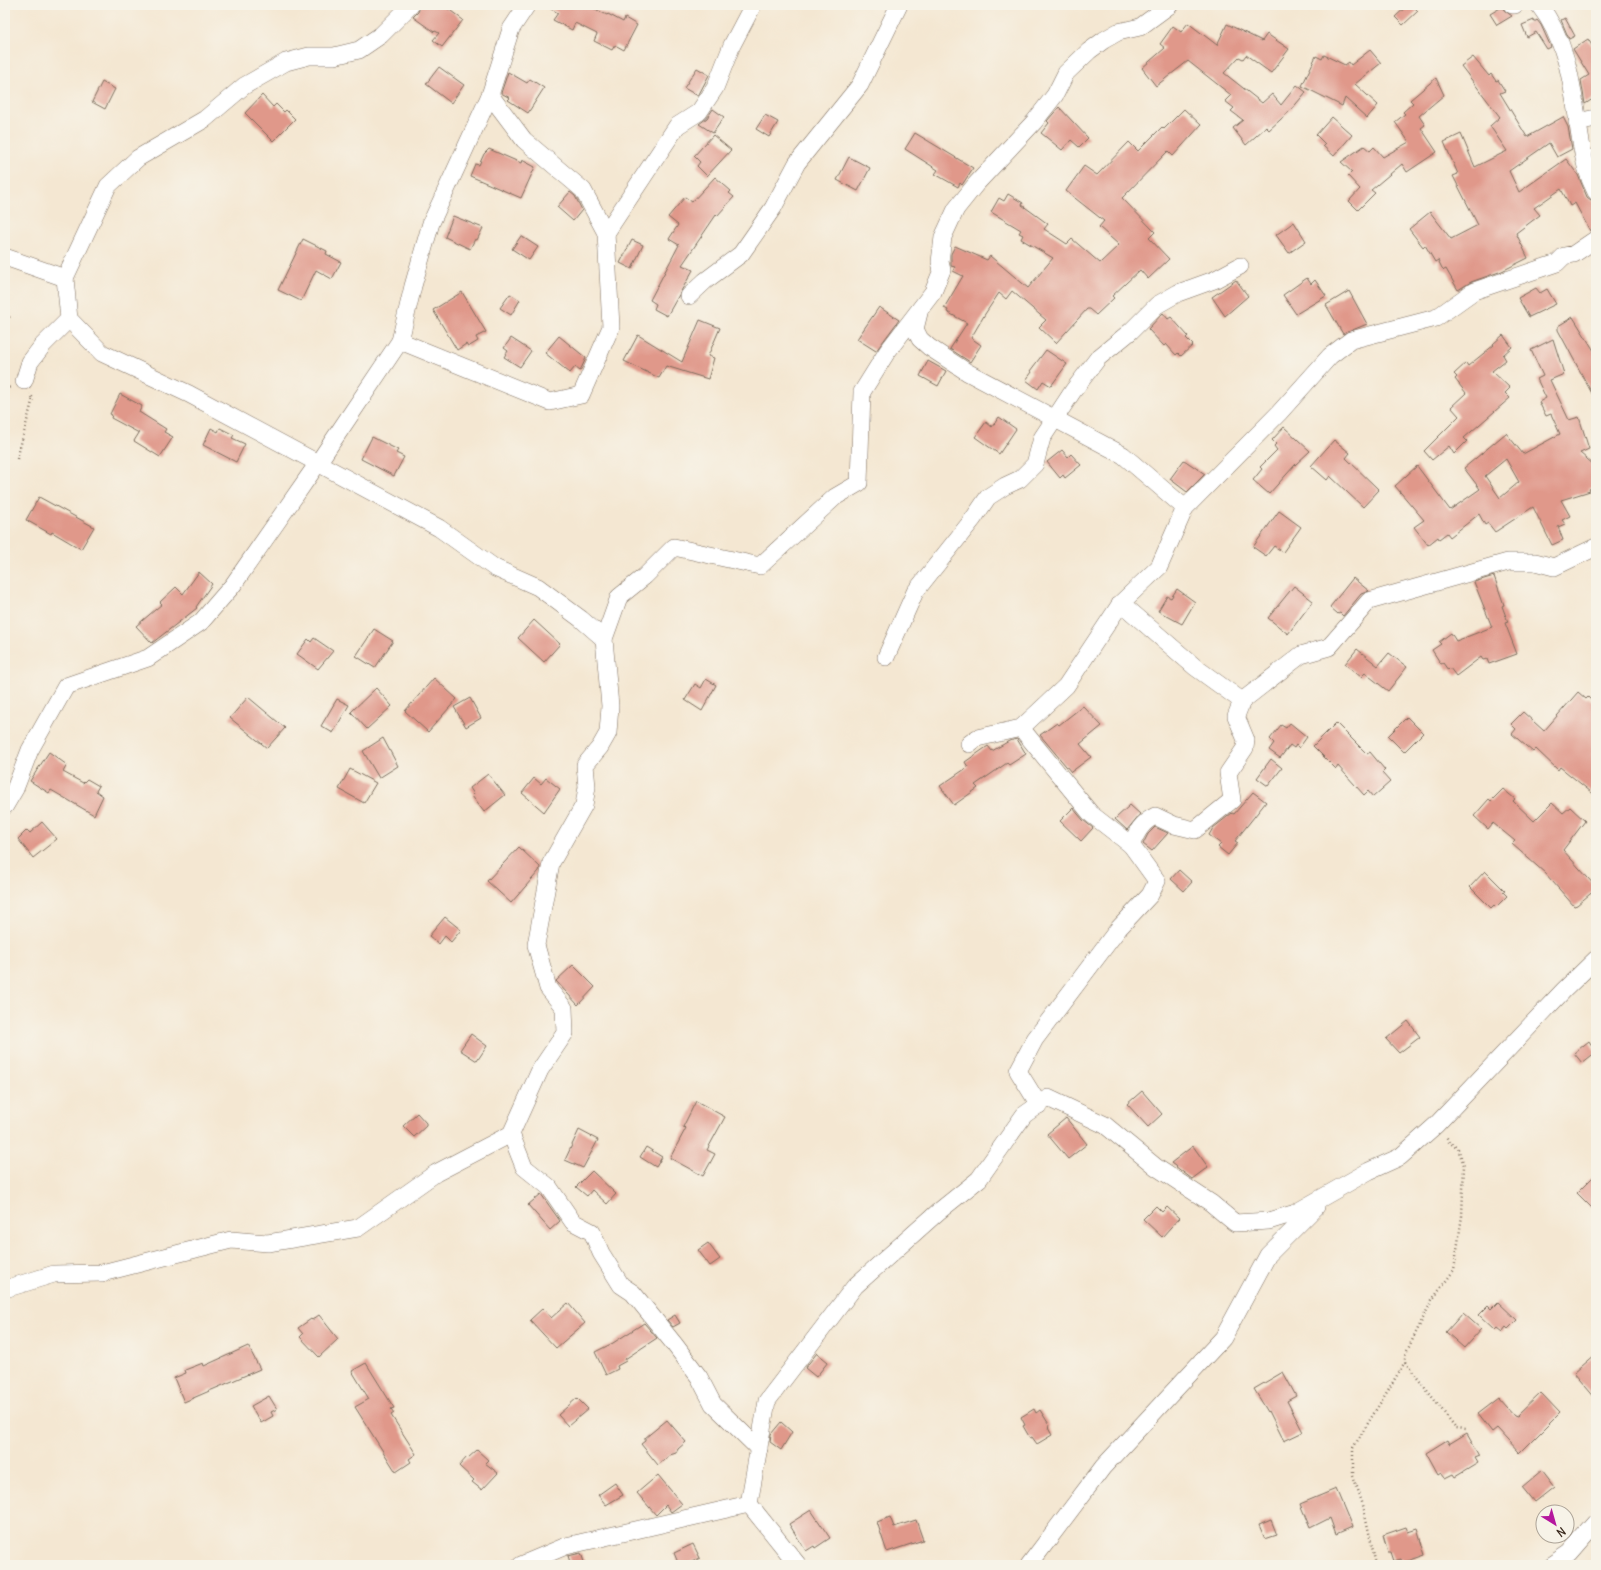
<svg xmlns="http://www.w3.org/2000/svg" width="1601" height="1570" font-family="Delius,sans-serif">
  <style>
    .building { fill: #e0988a; fill-rule: evenodd }
    .lines { fill: none; stroke-linecap: round; stroke-linejoin: round }
    .minor-casing { stroke: #7c6c5d; stroke-width: 18 }
    .path { stroke: #7c6c5d; stroke-width: 2.5; stroke-dasharray: 1 3; stroke-linecap: butt }
    .minor { stroke: #fff; stroke-width: 17 }
  </style>
  <rect width="100%" height="100%" fill="#f7f3e8"/>
  <filter id="ink" filterUnits="userSpaceOnUse"><feTurbulence type="fractalNoise" baseFrequency=".025" numOctaves="2"/><feDisplacementMap in="SourceGraphic" scale="8" xChannelSelector="R" yChannelSelector="G"/><feConvolveMatrix kernelMatrix="1 2 1 2 8 2 1 2 1" color-interpolation-filters="sRGB"/></filter>
  <filter id="wash" filterUnits="userSpaceOnUse"><feTurbulence type="fractalNoise" baseFrequency=".012" numOctaves="4" result="noise"/><feDisplacementMap in="SourceGraphic" scale="16" xChannelSelector="R" yChannelSelector="G"/><feGaussianBlur stdDeviation="0.9" result="paint"/><feColorMatrix in="noise" values="0 0 0 0 0 0 0 0 0 0 0 0 0 0 0 0 0 1.4 0 .05"/><feComposite in="paint" operator="in"/></filter>
  <g filter="url(#wash)">
    <rect width="100%" height="100%" fill="#f4e7d2"/>
    <g id="blocks">
      <g class="building">
        <path d="M421,5H443L463,20L442,47L433,40L439,33L435,31L434,32L413,17L418,12Z"/>
        <path d="M544,5H587L607,15L608,14L623,22L625,18L637,25L624,50L615,45L612,50L594,41L597,34L575,23L572,30L553,20L558,13Z"/>
        <path d="M1408,5H1412L1418,11L1403,25L1395,17Z"/>
        <path d="M1502,7L1504,10L1512,16L1497,25L1490,14Z"/>
        <path d="M1565,18L1575,36L1569,39L1561,20Z"/>
        <path d="M1534,20V22L1537,20L1541,25L1551,47L1547,49L1536,32L1527,37L1522,25Z"/>
        <path d="M1188,23L1217,45L1227,24L1262,41L1267,34L1289,49L1271,73L1246,55L1243,59L1239,57L1224,73L1262,103L1272,94L1281,105L1297,85L1306,92L1291,110L1269,130L1266,127L1246,145L1233,128L1243,120L1231,111L1234,108L1225,101L1231,95L1188,61L1156,86L1142,68L1165,48L1160,44L1173,26L1181,32Z"/>
        <path d="M1588,39L1596,52V97L1585,104L1581,80L1589,75L1573,49Z"/>
        <path d="M1370,50L1381,63L1355,84L1378,105L1367,118L1345,98L1342,106L1302,86L1316,56L1322,59L1324,55L1345,65L1349,62L1351,65Z"/>
        <path d="M1473,57L1489,76L1491,74L1496,81L1498,80L1505,91L1500,93L1527,137L1563,117L1568,127L1572,149L1557,157L1549,143L1509,171L1519,192L1566,159L1578,175L1587,197L1591,200L1596,202V229L1590,231L1575,203L1570,206L1561,189L1534,208L1540,215L1516,233L1528,258L1502,271L1471,282L1458,290L1446,269L1444,270L1442,268L1438,260L1435,262L1425,245L1423,247L1409,229L1430,212L1451,239L1478,225L1453,176L1458,174L1444,142L1461,134L1475,167L1507,151L1490,126L1500,117L1461,66Z"/>
        <path d="M439,67L464,85L451,103L426,84Z"/>
        <path d="M697,68L709,75L698,96L684,88Z"/>
        <path d="M508,72L527,83L530,79L544,88L528,113L508,100L510,98L501,93Z"/>
        <path d="M1436,78L1444,95L1419,116L1425,125L1421,128L1437,152L1407,172L1402,164L1371,190L1375,193L1358,210L1349,201L1360,189L1348,176L1352,172L1341,162L1364,146L1370,151L1374,147L1383,157L1409,142L1395,122L1405,114L1403,112L1413,103L1410,100Z"/>
        <path d="M102,82L115,89L105,109L92,102Z"/>
        <path d="M262,95L273,107L276,104L284,112L286,110L295,119L273,141L245,113Z"/>
        <path d="M1059,107L1088,138L1079,147L1071,140L1062,150L1041,133L1049,123L1047,121Z"/>
        <path d="M713,109L724,117L713,133L699,124L707,118Z"/>
        <path d="M1184,109L1201,125L1173,156L1168,151L1122,198L1155,232L1149,238L1169,259L1148,279L1140,270L1112,296L1114,298L1096,315L1089,309H1087L1056,343L1039,327L1046,320L1012,291L1006,299L999,293L985,314L971,338L981,345L970,362L950,349L967,323L947,312L948,310L944,308L963,276L953,271L955,267L951,266V254L955,246L987,260L990,256L1028,288L1053,258L1021,239L1023,235L1019,233L1021,230L991,212L999,198L1004,201L1008,194L1023,203L1022,205L1048,224L1044,229L1067,244L1072,239L1100,263L1119,245L1099,227L1104,221L1066,191L1084,166L1097,175L1129,142L1138,151L1162,127L1164,129Z"/>
        <path d="M765,115L778,122L769,137L756,129Z"/>
        <path d="M1332,117L1352,135L1334,156L1323,146L1325,144L1316,135Z"/>
        <path d="M915,133L973,168L962,185L960,183L958,187L935,174L938,170L905,149Z"/>
        <path d="M713,135L731,150L707,176L697,166L700,162L694,156Z"/>
        <path d="M489,149L521,163L522,160L535,167L521,198L470,176L475,164L479,165L484,154Z"/>
        <path d="M849,157L870,168L858,191L837,180Z"/>
        <path d="M715,177L731,191L729,193L734,197L717,216L716,215L682,265L693,270L667,316L654,309L656,304L650,300L679,245L669,239L678,225L668,217L685,197L692,202Z"/>
        <path d="M570,192L575,196L582,210L573,221L557,207Z"/>
        <path d="M453,216L483,228L477,240L475,239L470,249L445,237Z"/>
        <path d="M1294,222L1306,241L1289,253L1276,235Z"/>
        <path d="M521,236L538,247L529,260L512,249Z"/>
        <path d="M303,239L327,251L326,254L341,262L332,279L316,270L301,301L278,290Z"/>
        <path d="M632,240L643,245L632,269L620,263Z"/>
        <path d="M1307,278L1311,284L1315,280L1326,296L1296,314L1283,295Z"/>
        <path d="M1236,280L1248,296L1225,316L1212,297Z"/>
        <path d="M1536,288L1540,293L1547,289L1556,304L1529,317L1518,298Z"/>
        <path d="M1349,291L1367,324L1343,334L1326,305Z"/>
        <path d="M462,292L486,332L476,337L478,341L468,347L466,344L457,350L433,310Z"/>
        <path d="M510,294L520,300L511,315L500,308Z"/>
        <path d="M879,307L899,320L876,351L857,339Z"/>
        <path d="M1163,313L1168,319L1171,317L1188,336L1186,338L1193,345L1181,356L1178,353L1176,355L1166,344L1164,346L1148,329Z"/>
        <path d="M1573,317L1596,354V401L1558,330V326Z"/>
        <path d="M700,320L720,328L708,356L714,358L708,379L666,366L659,378L624,361L638,335L682,362Z"/>
        <path d="M1503,335L1512,347L1503,355L1506,360L1492,371L1510,388L1505,393L1510,398L1464,438L1467,441L1454,454L1449,446L1432,460L1424,451L1459,416L1451,407L1466,393L1455,379L1457,377L1454,374L1466,363L1468,366L1494,345L1493,344Z"/>
        <path d="M559,336L586,358L580,371L575,367L570,373L545,353Z"/>
        <path d="M511,338L531,351L520,367L504,357L508,351L504,348Z"/>
        <path d="M1553,339L1564,374L1550,380L1569,420L1579,417L1589,449L1580,453L1594,465L1596,469V487L1589,489L1590,491L1561,500L1570,516L1562,520L1565,524L1558,527L1563,540L1552,545L1533,507L1495,532L1488,523L1485,525L1479,514L1450,537L1447,533L1439,539L1438,537L1428,545L1414,527L1424,520L1395,486L1417,466L1450,510L1480,489L1464,468L1506,433L1523,454L1560,434L1551,414L1546,416L1539,402L1546,398L1537,379L1543,376L1531,350ZM1506,459L1519,482L1500,498L1485,476Z"/>
        <path d="M1046,350L1067,364L1051,386L1043,381L1038,389L1026,380L1032,372L1030,371Z"/>
        <path d="M928,361L946,371L938,386L920,376Z"/>
        <path d="M120,394L142,406L139,412L166,429L164,432L173,437L160,457L134,441L139,433L111,418L112,415L110,414Z"/>
        <path d="M999,417L1016,429L999,454L975,437L986,422L992,427Z"/>
        <path d="M1284,427L1310,451L1295,465L1269,494L1253,480L1262,469L1260,467L1277,450L1274,446L1276,444L1272,440Z"/>
        <path d="M211,428L218,432L220,428L234,435L232,438L245,444L236,462L203,445Z"/>
        <path d="M372,437L398,450L396,453L404,457L394,476L361,459Z"/>
        <path d="M1334,440L1350,453L1346,458L1379,490L1363,507L1330,476L1327,480L1311,466Z"/>
        <path d="M1062,450L1068,457L1071,454L1081,465L1065,478L1063,475L1060,478L1047,462Z"/>
        <path d="M1184,460L1205,474L1187,492L1170,479Z"/>
        <path d="M39,497L94,527L81,549L52,532L51,534L26,520Z"/>
        <path d="M1279,511L1301,527L1283,552L1274,546L1266,556L1253,547Z"/>
        <path d="M199,572L212,584L196,607L197,608L152,643L136,626L162,604L160,602L176,587L183,594Z"/>
        <path d="M1494,576L1504,605L1502,606L1508,622L1505,623L1517,654L1489,664L1487,659L1483,660L1481,657L1456,676L1450,668L1448,670L1443,663L1441,664L1432,650L1441,644L1439,642L1451,633L1456,641L1492,627L1474,582Z"/>
        <path d="M1353,578L1369,591L1361,594L1343,616L1340,613L1338,614L1330,607Z"/>
        <path d="M1294,586L1313,601L1288,634L1268,618Z"/>
        <path d="M1177,589L1195,602L1182,624L1158,611L1167,596L1171,598Z"/>
        <path d="M534,620L560,644L544,662L518,638Z"/>
        <path d="M374,629L393,641L375,668L356,656Z"/>
        <path d="M314,638L333,651L318,669L297,654L308,639L311,642Z"/>
        <path d="M1357,649L1378,666L1389,653L1407,667L1388,691L1365,673L1361,677L1345,664Z"/>
        <path d="M434,678L457,699L428,732L405,711Z"/>
        <path d="M706,679L716,685L702,711L685,700L695,684L701,688Z"/>
        <path d="M376,688L392,706L367,729L351,712Z"/>
        <path d="M1578,692L1586,699L1588,697L1596,705V796L1560,767L1558,770L1536,749L1533,752L1512,734L1516,729L1511,724L1523,712L1544,731Z"/>
        <path d="M248,697L285,728L267,748L230,718Z"/>
        <path d="M470,698L481,718L466,727L454,707Z"/>
        <path d="M337,699L349,705L333,733L321,726Z"/>
        <path d="M1083,706L1102,726L1080,744L1091,757L1071,772L1040,735L1057,723L1059,725Z"/>
        <path d="M1407,717L1423,733L1404,752L1388,736Z"/>
        <path d="M1290,723L1307,737L1299,748L1296,745L1294,748L1290,745L1280,758L1269,750L1274,743L1270,739L1281,725L1286,728Z"/>
        <path d="M1336,723L1367,754L1370,752L1385,770L1382,773L1390,782L1373,797L1368,791L1364,795L1338,766L1336,769L1313,746Z"/>
        <path d="M383,738L398,766L379,778L363,751Z"/>
        <path d="M1017,739L1026,754L1009,765L1007,763L975,785L978,788L954,805L940,786L968,767L965,762L988,746L992,751L1009,741Z"/>
        <path d="M49,752L67,765L63,772L83,783L87,779L99,786L96,791L103,796L94,815L51,790L49,793L30,781Z"/>
        <path d="M1271,759L1282,768L1268,786L1257,778Z"/>
        <path d="M350,769L376,783L364,803L339,789Z"/>
        <path d="M488,774L505,795L484,812L472,796L474,794L470,788Z"/>
        <path d="M534,778L541,784L546,778L560,789L544,812L522,793Z"/>
        <path d="M1503,789L1515,799L1513,801L1534,821L1552,803L1563,813L1570,807L1585,821L1563,850L1596,887V889L1577,905L1574,906L1545,873L1512,844L1515,841L1493,823L1488,829L1474,816L1489,799L1491,801Z"/>
        <path d="M1253,792L1266,802L1235,841L1238,843L1228,855L1218,847L1221,844L1209,835L1213,828L1232,813L1234,814Z"/>
        <path d="M1130,805L1140,814L1127,830L1115,819Z"/>
        <path d="M1073,808L1083,820L1093,828L1081,841L1060,821Z"/>
        <path d="M42,822L57,839L33,858L18,839L27,830L30,833Z"/>
        <path d="M1155,827L1168,833L1152,851L1143,844L1148,834Z"/>
        <path d="M519,847L540,867L539,871L511,903L487,881Z"/>
        <path d="M1179,870L1192,882L1184,891L1171,879Z"/>
        <path d="M1485,871L1505,891L1503,892L1507,896L1496,907L1494,905L1491,908L1470,887Z"/>
        <path d="M445,917L461,930L451,942L445,936L439,944L429,936Z"/>
        <path d="M573,965L595,987L578,1005L556,981Z"/>
        <path d="M1408,1021L1420,1037L1399,1053L1386,1039Z"/>
        <path d="M471,1034L487,1046L477,1061L460,1050Z"/>
        <path d="M1589,1041L1596,1052L1582,1063L1574,1053Z"/>
        <path d="M1142,1091L1162,1114L1148,1127L1127,1104Z"/>
        <path d="M696,1101L725,1117L707,1150L715,1154L703,1176L670,1158L686,1128L683,1127Z"/>
        <path d="M417,1113L426,1123V1126L414,1137L403,1126Z"/>
        <path d="M1066,1118L1087,1144L1068,1159L1047,1134Z"/>
        <path d="M579,1130L598,1140L583,1168L565,1160Z"/>
        <path d="M1193,1146L1208,1167L1192,1179L1171,1163Z"/>
        <path d="M646,1147L662,1157L656,1167L640,1157Z"/>
        <path d="M592,1171L616,1194L607,1204L592,1190L587,1196L576,1187Z"/>
        <path d="M1596,1174V1212L1577,1193Z"/>
        <path d="M541,1194L560,1221L550,1230L528,1205Z"/>
        <path d="M1156,1206L1162,1212L1167,1207L1179,1218L1162,1237L1143,1219Z"/>
        <path d="M708,1243L720,1259L710,1266L698,1250Z"/>
        <path d="M1498,1302L1517,1320L1508,1329L1506,1327L1502,1332L1497,1328L1495,1330L1479,1315L1488,1306L1491,1309Z"/>
        <path d="M568,1303L585,1323L556,1348L530,1320L543,1308L551,1318Z"/>
        <path d="M1463,1313L1481,1329L1464,1348L1446,1332Z"/>
        <path d="M319,1315L338,1339L319,1357L300,1337L303,1334L298,1328L311,1319L312,1320Z"/>
        <path d="M675,1315L680,1323L673,1327L667,1320Z"/>
        <path d="M644,1323L657,1338L625,1359L626,1361L617,1366L618,1369L606,1375L595,1352L613,1343Z"/>
        <path d="M248,1346L260,1369L184,1402L174,1378L186,1373L185,1370L203,1363L204,1366Z"/>
        <path d="M817,1353L828,1362L816,1377L805,1368Z"/>
        <path d="M1596,1354V1399L1574,1373Z"/>
        <path d="M366,1363L394,1408L391,1409L394,1413L391,1415L416,1454L409,1459L411,1462L396,1472L355,1407L369,1399L352,1371Z"/>
        <path d="M1283,1372L1296,1396L1287,1401L1303,1432L1284,1441L1269,1411L1268,1412L1254,1389Z"/>
        <path d="M1541,1393L1560,1413L1520,1453L1497,1428L1492,1432L1478,1414L1499,1398L1514,1415L1517,1416Z"/>
        <path d="M269,1396L277,1409L271,1412L273,1416L261,1423L251,1406Z"/>
        <path d="M577,1398L588,1409L568,1426L558,1415Z"/>
        <path d="M1034,1409L1036,1413L1040,1410L1050,1426L1048,1428L1052,1435L1037,1444L1032,1437L1030,1438L1023,1426L1025,1425L1021,1417Z"/>
        <path d="M667,1420L686,1442L678,1449L676,1453L670,1455L658,1465L641,1444L645,1441V1438Z"/>
        <path d="M781,1422L792,1432L781,1450L770,1442L771,1434Z"/>
        <path d="M1467,1433L1480,1456L1475,1458L1478,1463L1455,1477L1453,1474L1445,1478L1441,1473L1438,1475L1426,1453L1447,1440L1449,1444Z"/>
        <path d="M477,1450L488,1460L485,1463L498,1473L482,1490L472,1482L474,1480L459,1466L467,1457L468,1458Z"/>
        <path d="M1541,1471L1554,1488L1535,1503L1522,1487Z"/>
        <path d="M658,1475L682,1504L671,1512L666,1505L656,1515L637,1493Z"/>
        <path d="M615,1483L623,1495L606,1505L598,1495Z"/>
        <path d="M1336,1489L1352,1527L1336,1534L1330,1518L1310,1528L1300,1504Z"/>
        <path d="M811,1510L830,1538L815,1548L814,1546L806,1551L789,1524Z"/>
        <path d="M890,1517L894,1527L916,1520L923,1540L887,1552L877,1522Z"/>
        <path d="M1271,1520L1277,1535L1265,1539L1259,1525Z"/>
        <path d="M1406,1527L1408,1532L1417,1529L1425,1555L1402,1563L1401,1559L1394,1561L1391,1552H1388L1383,1535Z"/>
        <path d="M693,1544L700,1558L686,1565H679L674,1553Z"/>
        <path d="M581,1553L585,1565H571L568,1556Z"/>
      </g>
    </g>
  </g>
  <g filter="url(#ink)">
    <use href="#blocks" fill-opacity="0" stroke="#7c6c5d" stroke-width="1"/>
    <g class="lines">
      <g class="minor-casing">
        <g id="minor">
          <path d="M1512,5H1515"/>
          <path d="M1539,5C1570,44 1573,95 1581,142C1584,160 1587,175 1596,192"/>
          <path d="M1577,122L1596,118"/>
          <path d="M606,233L677,126L699,112L715,88L732,45L753,5"/>
          <path d="M5,257L65,278L108,186L138,158L205,119L244,86L286,62L309,56H334L359,50L381,35L411,5"/>
          <path d="M65,278L69,319L102,353L189,394L439,528L495,568L538,587L581,619L604,639"/>
          <path d="M689,296L705,281L741,254L773,208L797,163L860,85L899,5"/>
          <path d="M919,313L915,329L920,339L929,347L967,372L1123,455L1185,508"/>
          <path d="M400,341L550,402L581,395L611,327L606,233L583,190L524,140L490,95"/>
          <path d="M24,381L30,362L43,345L69,319"/>
          <path d="M1121,603L1195,667L1242,701L1236,716L1246,740L1245,748L1228,773L1232,800L1195,830L1174,825L1155,816C1141,823 1137,832 1131,845"/>
          <path d="M886,657L915,592L973,519L988,497L1005,486L1020,479L1035,464L1042,438L1073,391L1098,358L1131,331L1157,305L1178,293L1214,280L1240,266"/>
          <path d="M1242,701L1301,655L1329,647L1369,601L1508,562H1535L1554,567L1596,547"/>
          <path d="M1021,728L1091,814L1131,845L1157,881L1150,895L1119,928L1035,1039L1018,1071L1039,1105"/>
          <path d="M969,744L977,738L1021,728L1066,686L1121,603L1159,567L1185,508L1279,413L1330,356L1351,340L1436,318L1474,291L1557,263L1564,256L1574,254L1596,239"/>
          <path d="M5,806L15,789L30,750L66,686L148,658L201,622L233,585L318,463L400,341L413,286L431,223L490,95L511,29L527,5"/>
          <path d="M5,1289L54,1274L102,1273L231,1240L268,1243L358,1228L436,1173L511,1134"/>
          <path d="M759,1449L713,1404L699,1377L675,1345L633,1293L621,1285L601,1253L592,1232L573,1222L549,1187L524,1167L511,1134L540,1070L565,1033L564,1008L548,988L536,945L551,863L584,805L587,787L585,765L600,747L608,733L610,706L604,639L619,597L645,576L674,547L760,566L835,497L859,483L862,392L887,352L933,292L942,270L940,262L943,237L956,209L976,184L1034,122L1055,95L1066,73L1089,51L1104,40L1118,32L1140,27L1170,5"/>
          <path d="M521,1565L566,1546L749,1504"/>
          <path d="M798,1565L749,1504L767,1401L855,1286L938,1212L979,1179L1024,1115L1048,1098L1105,1125L1156,1167L1211,1203L1235,1223L1269,1221L1295,1213L1369,1171L1400,1157L1436,1125L1564,990L1596,959"/>
          <path d="M1029,1565L1103,1467L1223,1338L1268,1255L1316,1207"/>
          <path d="M1552,1565L1570,1553L1596,1523"/>
        </g>
      </g>
      <g class="path">
        <path d="M5,324L11,314"/>
        <path d="M5,389L10,387"/>
        <path d="M17,459L33,398L30,394"/>
        <path d="M1405,1362L1456,1428L1466,1429"/>
        <path d="M1376,1565L1363,1505L1353,1475V1448L1405,1362V1355L1432,1300L1454,1270L1462,1216L1464,1165L1458,1149L1449,1142L1446,1136"/>
      </g>
      <use href="#minor" class="minor"/>
    </g>
  </g>
  <rect width="1601" height="1570" fill="none" stroke="#f7f3e8" stroke-width="20"/>
  <g transform="translate(1555 1524) rotate(143)"><circle r="19" fill="#f7f3e8" stroke="#aca397"/>
  <path d="M0-3L7 15L0 10L-7 15Z" fill="#b5179e"/>
  <text y="-6" font-size="11" font-weight="bold" text-anchor="middle" fill="#3b2a1e">N</text>
  </g>
</svg>
